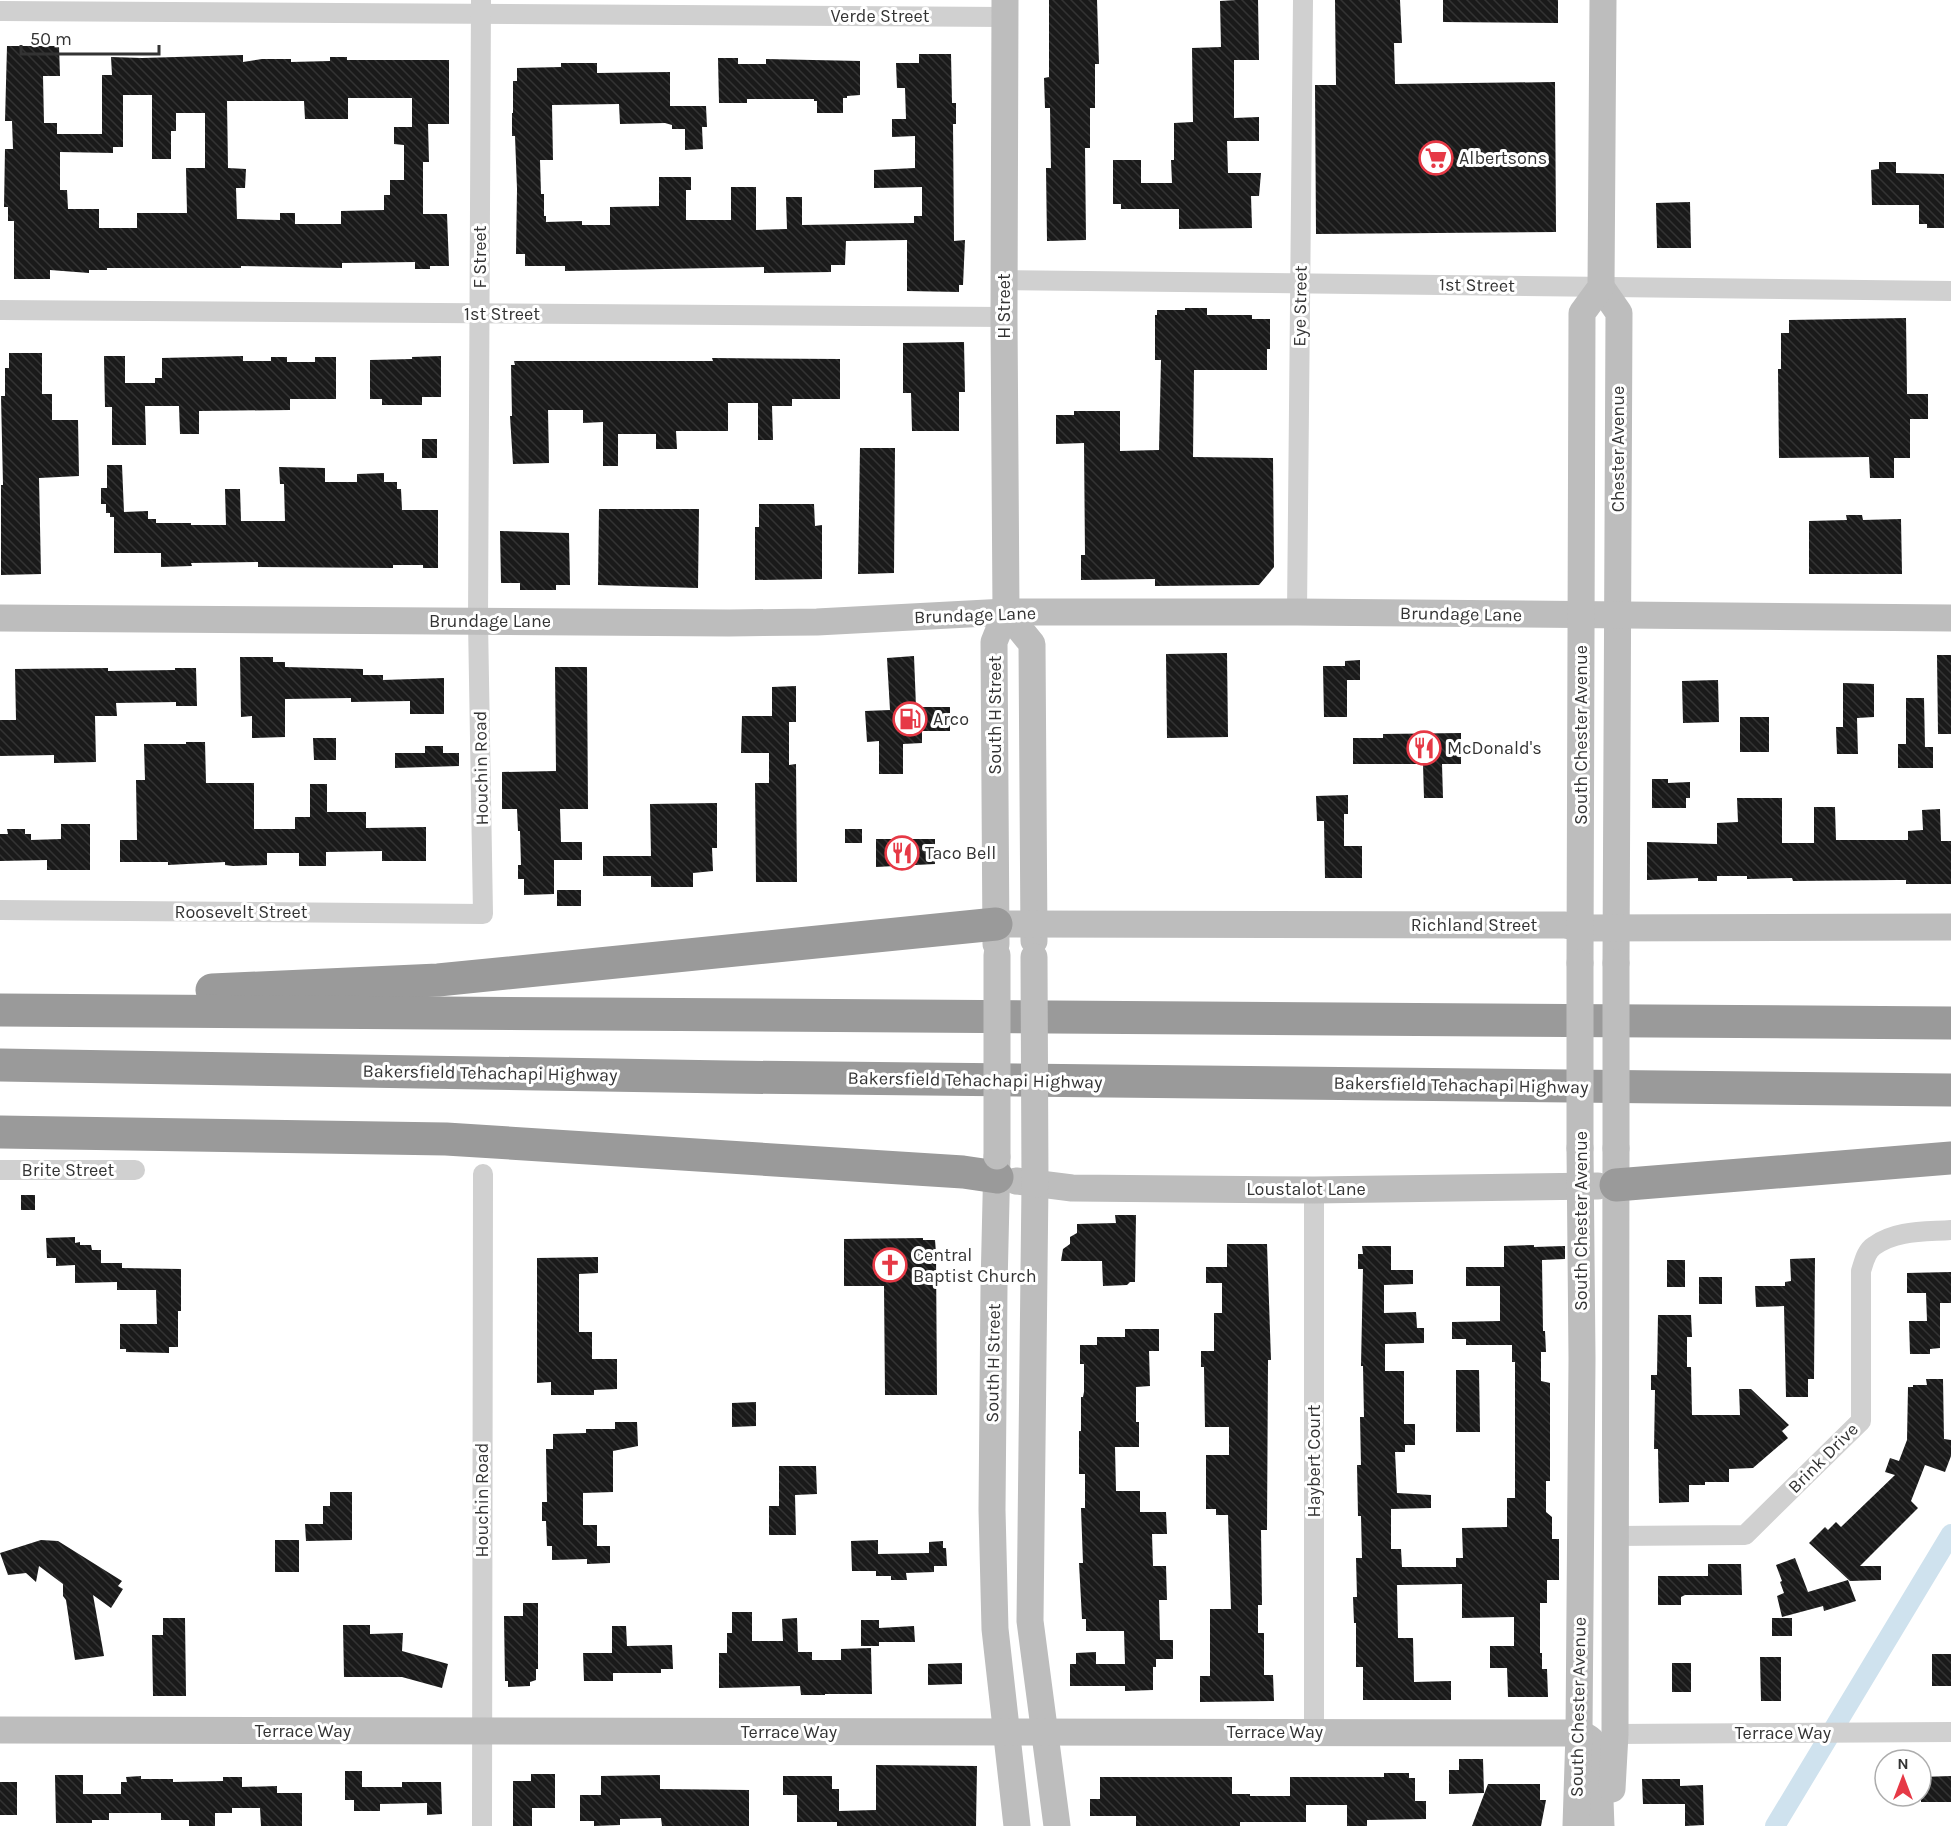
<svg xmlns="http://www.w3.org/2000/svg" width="1951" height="1826" font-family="Karla,sans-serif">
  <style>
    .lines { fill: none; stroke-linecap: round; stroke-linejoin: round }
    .canal { stroke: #cfe2ee; stroke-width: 20 }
    .building { fill: url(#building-back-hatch); fill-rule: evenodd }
    .street { stroke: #d0d0d0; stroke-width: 20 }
    .secondary { stroke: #bdbdbd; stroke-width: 27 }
    .highway { stroke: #9a9a9a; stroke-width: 33 }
    .secondary-bridge { stroke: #bdbdbd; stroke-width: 27 }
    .labels { text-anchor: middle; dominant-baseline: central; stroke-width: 6; stroke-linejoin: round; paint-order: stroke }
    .street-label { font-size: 18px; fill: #333; stroke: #fff }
    .poi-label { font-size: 18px; fill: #333; stroke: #fff; text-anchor: start }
  </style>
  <defs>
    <pattern id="building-back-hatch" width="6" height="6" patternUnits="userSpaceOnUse" patternTransform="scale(1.5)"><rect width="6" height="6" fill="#1a1a1a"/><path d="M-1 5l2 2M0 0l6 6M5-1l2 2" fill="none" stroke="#333"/></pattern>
  </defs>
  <rect width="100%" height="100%" fill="#fff"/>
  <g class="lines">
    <path class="canal" d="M1775,1826L1951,1534"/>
  </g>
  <g class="building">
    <path d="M1049,0H1097L1099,64H1095V108H1090V148H1085L1086,240L1047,241L1046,168H1051L1050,108H1045L1044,78L1049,77Z"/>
    <path d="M1236,0H1258L1259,60H1234V118L1259,117V141H1227L1228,173H1261L1259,196H1251L1252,228L1179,229V209H1121V204H1113V160H1141V183H1172L1171,160H1174V123L1193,122L1192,48L1221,47L1220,1Z"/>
    <path d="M1335,0H1400L1402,43H1394L1395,84L1555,82L1556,232L1316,234L1315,85H1336Z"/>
    <path d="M1443,0H1558V23L1443,22Z"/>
    <path d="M7,46H59L60,76H43L44,123H57V134H102V75H112L111,57L142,58L243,55V62L262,59H291V62L330,61V57H347V60H449V124H428L429,162H423V214H447L449,266H430V269H415V262L342,263V268L241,266V268H107V270H89V273L50,270V279H14V221H8V207H4L5,149H13L12,121H5ZM123,95H152V159H171V131H176V113H205V168H186L187,213H137V228H99V209H68L67,190H60V152L113,153V147H123ZM348,98H412V127H394V144L404,145V180H390V195H384V210L341,211V224H295V213H280V220L237,219L236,188H245L246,169L228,168L227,101H304L305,119H348Z"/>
    <path d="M919,54H951L952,103H956V124H953L954,241L965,240L963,285H959V292L907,291V240L846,241L845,265H831V272L764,273V267L565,271V266H525V254H516L517,189L515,136H512V113H513V81H517V68L561,67V63H597V73L670,72V106H706L707,127H702L703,149L685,150V129H672V125L665,123L620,124L619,104L552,105L553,160H540L541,194H544V216H546V222L582,221V225H610V207L659,206V177H691V190H686V220H731V187H756V230L787,229L786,197H802V225L914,223V216H922V187L874,188V170L915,168V136L892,137V119H906L905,88H897L896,63H919Z"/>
    <path d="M718,58H738V64H766V59L860,61V95L847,96V98H843V113H817V101H814V99H747V103H719Z"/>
    <path d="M1879,162H1896V173L1944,174V228H1927V224H1919V205H1872L1871,170L1879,169Z"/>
    <path d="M1690,202L1691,248H1657L1656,203Z"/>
    <path d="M1185,308H1207V315H1252V319H1270V349H1267V370H1194L1193,457L1273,458L1274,567L1259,585L1155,586V579L1081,580V555H1085L1084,443L1056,444V415H1074V411H1120V451L1159,450L1161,360H1155V315H1157V310H1185Z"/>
    <path d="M1906,318L1907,394H1928V419H1910V458H1894V478H1870L1869,457L1779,458L1778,369H1781V333H1789V320Z"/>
    <path d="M964,342L965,392H959V431H912L911,393H903V343Z"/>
    <path d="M9,353H42V394H52V420H78L79,476L39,478L41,574L1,575V485H3L1,396H5V368H9Z"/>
    <path d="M104,356H125V383H155V378H162V358L243,356V361H271V357H287V362H315V357H336V399H290V410L199,411V434H180L179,406H145L146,445H112V407H105Z"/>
    <path d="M441,356V397H422V405H382V399H370V360L412,359V357Z"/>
    <path d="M712,358L840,359V399H792V406H772L773,440H758V403H728V431H676L677,449H656V434H618V466H603V422L583,423V410H548L549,463L513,464L510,416H512L511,365H515L514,361H713Z"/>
    <rect x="422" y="439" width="15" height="19"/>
    <path d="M860,448H895L894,573L858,574Z"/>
    <path d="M107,465H122L124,512L148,511V519H156V523H191V525H226L225,489H240L241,521H285L284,484H280L279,467L325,468V482H357V474L384,473V482H397V489H401L402,510H438V568H423V565H393V568L258,567V562L191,563L192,566L161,567V553H114V517H110V513H106V504H101V488H107Z"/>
    <path d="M759,504H814L815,526L822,525V579L755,580V527H759Z"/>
    <path d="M599,509H699L698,588L598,585Z"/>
    <path d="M1846,515H1862L1863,520L1901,519L1902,574H1809V521L1847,520Z"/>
    <path d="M500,531L569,533L570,585H556V590H520V583H501Z"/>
    <path d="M1227,653L1228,737L1167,738L1166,654Z"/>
    <path d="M1937,655H1951V734H1938Z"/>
    <path d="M914,656L916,707H950V731H922V743L903,744V774H879V741L867,742L865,711L890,710L887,658Z"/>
    <path d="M240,657H273V662H285V667L363,669V675H383V680L444,678V714H410V701L351,702V698L285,699V737L252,738V716L241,717Z"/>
    <path d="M1360,660V680H1347V717H1324L1323,666H1345V661Z"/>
    <path d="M555,667H587L588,809H560L561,842H582V860H554V894L524,895V879H518V865H521L520,831H518L517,809H502V772L556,771Z"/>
    <path d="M108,668V671L175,670V668H196L197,706H176V702L116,703L117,716H95L96,762L54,763V755L0,756V720H16L15,669Z"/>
    <path d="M1718,680L1719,722L1683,723L1682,681Z"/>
    <path d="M1843,683L1874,684V717L1857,718L1858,754H1837L1836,727H1843Z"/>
    <path d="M796,686V722H789V765L796,764L797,882H756L755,783H769V753H741L742,716H772V687Z"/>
    <path d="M1906,698H1924L1925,747H1933V768H1898V744H1906Z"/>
    <rect x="1740" y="717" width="29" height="35"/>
    <path d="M1461,733V764H1442L1443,798H1424L1423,764H1353V738H1383V734Z"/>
    <path d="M313,738H336V760H314Z"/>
    <path d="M186,742H205L206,783H254V829H295V817H310V784H327V812H366V828L426,827V861H382V851L326,852V866H299V853H267V865L233,866L225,865V862L168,865V862H120V840H137L136,780H145L144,744H186Z"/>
    <path d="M425,746H443V753H459V766L395,768V753H425Z"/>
    <path d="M1652,779H1668V783L1690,782V798H1686V808H1652Z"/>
    <path d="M1348,795V814H1344V846H1362V878H1325L1324,821H1317L1316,796Z"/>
    <path d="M1737,798H1782V843H1814V807H1835L1836,840H1908V831L1923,830L1922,810L1940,809L1941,841H1951V884H1906V880H1897L1793,881L1792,878L1747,879V876H1717V881H1698V878L1647,880V842L1717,844V823L1738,822Z"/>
    <path d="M717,803V848H712L713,871L693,873V887H651V876H603V856H651L650,804Z"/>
    <path d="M61,824H90V870H47V860L0,861V834H8L7,829H25V834H31V840L61,839Z"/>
    <rect x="845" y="829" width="17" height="14"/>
    <path d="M876,839H935V864L876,867Z"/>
    <rect x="557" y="890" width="24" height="16"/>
    <rect x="21" y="1195" width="14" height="15"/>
    <path d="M1115,1215H1136L1135,1282H1130L1127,1285L1103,1286L1102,1261H1061L1063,1249L1070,1244V1237L1077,1233V1224L1116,1223Z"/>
    <path d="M75,1237V1243L80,1242V1245H91L92,1250H101V1263H122V1268L181,1269V1311H178V1347H169V1353L126,1352V1349H120V1324H157L156,1290H117V1282L75,1283V1265L56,1266V1258H47L46,1238Z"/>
    <path d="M923,1238V1240H935L936,1253L937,1395H885L884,1286H844V1239Z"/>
    <path d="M1227,1244H1267L1271,1360H1268L1267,1530H1261L1262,1605H1258V1633H1264V1675H1273L1274,1701L1200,1702V1676H1210V1609H1231L1228,1515H1216V1509H1206V1455H1229V1427H1205L1204,1367H1201V1351H1214V1313H1222V1283H1206V1267H1227Z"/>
    <path d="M1534,1245V1247L1565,1246V1259L1542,1260L1543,1331H1545L1546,1352H1541V1381L1550,1383V1481H1546V1512L1552,1517V1539H1559V1580H1547V1603H1540V1653H1542V1669H1547L1548,1697H1508L1507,1668H1490V1646H1514V1617L1462,1618V1584L1397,1585L1398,1638H1413L1414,1682L1451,1681V1700H1363V1667H1356V1623H1354L1353,1597H1357L1356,1558H1362L1361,1516H1358L1357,1465H1361L1360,1417H1364L1363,1366H1361L1363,1269H1358V1254H1363L1362,1246H1391V1270H1413V1284L1384,1285V1313L1416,1312L1417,1328H1424V1343L1385,1344V1371H1404V1424H1415V1445H1405V1452H1395L1397,1493L1431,1495V1508L1391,1509V1549H1401L1402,1567H1456V1558H1463L1462,1528L1507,1527V1498H1515V1362H1512V1345H1466V1339H1452V1322L1500,1321V1286H1466V1267H1504V1246Z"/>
    <path d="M598,1257V1273L579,1274V1332H592V1359H617V1389L594,1390V1395H551V1382L537,1383V1258Z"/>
    <path d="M1815,1258L1814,1379H1808V1397H1786L1784,1306L1756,1307L1755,1286H1785V1282L1791,1281L1790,1259Z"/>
    <rect x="1667" y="1260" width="18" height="27"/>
    <path d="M1951,1272V1303H1940V1348L1930,1349V1354H1910L1909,1321H1927L1926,1293H1907V1273Z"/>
    <rect x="1699" y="1277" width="23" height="27"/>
    <path d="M1658,1315H1691L1692,1337H1687V1367H1691L1692,1415H1740L1739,1389H1751L1789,1425L1782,1431L1788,1438L1753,1468L1729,1469V1482H1705V1485H1689V1502L1659,1503L1658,1449H1654L1655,1390H1651V1375H1657Z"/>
    <path d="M1125,1329H1159V1351H1149L1150,1386L1136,1387V1422H1139V1447H1115L1116,1491H1140V1512H1166L1167,1534H1152L1153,1566H1166L1167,1600H1159L1160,1640H1173V1659H1156V1667H1153V1690L1125,1691V1686H1070V1664H1076V1653L1096,1652V1664H1125L1124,1631H1086V1619H1082L1079,1563H1083L1081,1508H1085V1474H1079V1431H1081V1397H1083L1084,1392V1364H1080V1345H1097V1337H1125Z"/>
    <path d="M1456,1370H1479L1480,1432H1456Z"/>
    <path d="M1926,1379H1943L1944,1439L1951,1440V1456L1945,1472L1925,1465L1911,1501L1918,1508L1860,1566H1881V1580L1850,1581L1809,1543L1825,1527L1828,1530L1836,1522L1841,1527L1895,1475L1885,1472L1890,1458L1899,1461L1907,1440L1908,1387H1913V1385H1927Z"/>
    <path d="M756,1402V1426L732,1427V1403Z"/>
    <path d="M615,1422H637L638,1446L613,1451V1492L583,1493V1525H597V1546H610V1563L587,1564V1559L552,1560V1546H547L546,1521H542V1502H547L546,1449H553V1434L586,1433V1429H615Z"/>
    <path d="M779,1466H816L817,1494L795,1495L796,1535H769V1506H779Z"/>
    <path d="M330,1492H352V1540L306,1541L305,1524H323V1506H330Z"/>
    <path d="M41,1540L58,1541L122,1581L118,1586L123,1589L111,1608L93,1595L104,1656L75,1660L66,1600L63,1596V1584L39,1566L36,1582L26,1573L8,1575L0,1553Z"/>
    <rect x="275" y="1540" width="24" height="32"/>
    <path d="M878,1540V1554L929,1553V1542L943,1541V1548H946L947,1566H934V1572L906,1573L907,1580H891V1576H876V1571H852L851,1541Z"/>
    <path d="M1795,1558L1808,1592L1848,1580L1856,1601L1824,1611L1823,1606L1782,1617L1777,1596L1784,1593L1780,1582L1782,1581L1776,1565Z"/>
    <path d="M1708,1564H1741L1742,1595H1685L1681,1597V1605H1658V1576H1708Z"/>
    <path d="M523,1603H538V1669H536V1680L530,1682V1686L508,1687V1681H505L504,1616H523Z"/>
    <path d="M732,1612H752V1641H783L782,1619L797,1618L798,1652H812V1660H841V1649L871,1648L872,1694H825V1695H801L800,1686L719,1688V1653H727V1633H732Z"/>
    <path d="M163,1618H185L186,1696H153L152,1635H163Z"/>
    <rect x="1772" y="1618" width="20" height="18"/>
    <path d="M861,1620H879V1628L914,1626L915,1642H879V1646H861Z"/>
    <path d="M343,1625H370V1634L403,1633L402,1651L448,1664L442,1688L402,1677H344Z"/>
    <path d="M612,1626H626L627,1646L672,1645L673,1669H661V1673H613V1681H584L583,1653H612Z"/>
    <rect x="1932" y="1654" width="19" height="32"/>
    <path d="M1760,1657H1781V1701H1761Z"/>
    <path d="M962,1663V1684L928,1685V1664Z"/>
    <rect x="1672" y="1663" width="19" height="29"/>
    <path d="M1459,1759H1483L1484,1793L1449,1794V1770H1459Z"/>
    <path d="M876,1765L977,1766L976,1826H837V1822H797V1795H783V1776H832V1789H839V1811L876,1810Z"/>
    <path d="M345,1771H362V1787H402V1782H441L442,1814L427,1815V1803L380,1804V1811H354V1800H345Z"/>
    <path d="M1384,1773H1409V1778H1415V1801H1426V1819L1367,1820V1826H1347V1805H1306V1822H1240V1826H1136V1816H1090V1799H1100V1777H1232V1794H1250V1796H1290V1777H1384Z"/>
    <path d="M531,1774H555V1808H532V1826H513V1781H531Z"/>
    <path d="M55,1775H83V1794H121V1782H127L126,1777L141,1776V1779H173V1782L223,1781V1777H242V1787L277,1786V1793H302V1826H261L260,1808H232V1813H215V1826H189V1820H161V1813H109V1820H92V1823H56Z"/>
    <path d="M660,1775V1789L749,1790V1826H662L661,1818L620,1819V1825L594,1826V1821H580V1795H601V1776Z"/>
    <path d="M1951,1776V1802H1921V1777Z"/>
    <path d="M1642,1779H1680V1786L1703,1785L1704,1825L1685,1826V1804H1643Z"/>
    <rect x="0" y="1782" width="17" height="33"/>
    <path d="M1488,1784H1540V1800H1546L1541,1826H1472Z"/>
  </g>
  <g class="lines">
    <g class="street">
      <path d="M0,11L1005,17"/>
      <path d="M1004,280L1951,291"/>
      <path d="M0,310L1004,317"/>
      <path d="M1297,612L1303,0"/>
      <path d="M0,910L483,914L478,621L481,0"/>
      <path d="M0,1170H135"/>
      <path d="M1314,1190V1732"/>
      <path d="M1615,1536L1745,1535L1861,1421V1271C1864,1262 1866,1251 1874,1246C1896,1230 1925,1232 1951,1230"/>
      <path d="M1615,1734L1951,1732"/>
      <path d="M482,1826L483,1174"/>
    </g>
    <g class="secondary">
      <path d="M1601,287L1619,313L1616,963"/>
      <path d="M1006,612L1032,644L1034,941"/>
      <path d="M0,618L729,623L817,622L1006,612H1297L1951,618"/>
      <path d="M996,924L1565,925L1581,928L1951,927"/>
      <path d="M996,944L994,642L1006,612L1004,317L1005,0"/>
      <path d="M1580,963L1582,313L1601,287L1603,0"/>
      <path d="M997,1157L994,1287L992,1510L995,1629L1017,1826"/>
      <path d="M1016,1181L1072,1188L1314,1190L1598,1186"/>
      <path d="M1035,1184L1030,1621L1057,1826"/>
      <path d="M0,1730L1579,1733C1583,1735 1588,1737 1591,1740C1600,1752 1600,1809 1601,1826"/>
      <path d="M1612,1789L1615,1734L1616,1148"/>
      <path d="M1576,1826L1579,1733L1582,1358L1580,1148"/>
    </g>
    <g class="highway">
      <path d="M212,990L438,980L996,924"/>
      <path d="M0,1010L1951,1023"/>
      <path d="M0,1065L728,1077L1951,1090"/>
      <path d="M0,1132L446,1139L963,1172L997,1177"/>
      <path d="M1616,1185L1951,1158"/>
    </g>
    <g class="secondary-bridge">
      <path d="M997,955V1156"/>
      <path d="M1034,957L1035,1184"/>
      <path d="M1580,1148V963"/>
      <path d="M1616,1148V963"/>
    </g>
  </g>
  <defs>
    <g id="supermarket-ring" transform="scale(1.725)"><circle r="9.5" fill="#fff" stroke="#e63946" stroke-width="1.5"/><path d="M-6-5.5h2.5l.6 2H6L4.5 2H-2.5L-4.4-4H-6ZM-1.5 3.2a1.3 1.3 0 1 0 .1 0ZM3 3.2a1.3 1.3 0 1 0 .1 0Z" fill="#e63946"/></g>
    <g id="fuel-ring" transform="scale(1.725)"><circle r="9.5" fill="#fff" stroke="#e63946" stroke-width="1.5"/><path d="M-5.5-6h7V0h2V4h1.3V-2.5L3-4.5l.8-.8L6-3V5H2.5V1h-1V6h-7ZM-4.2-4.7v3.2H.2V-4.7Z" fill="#e63946"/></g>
    <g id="restaurant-ring" transform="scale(1.725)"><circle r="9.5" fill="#fff" stroke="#e63946" stroke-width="1.5"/><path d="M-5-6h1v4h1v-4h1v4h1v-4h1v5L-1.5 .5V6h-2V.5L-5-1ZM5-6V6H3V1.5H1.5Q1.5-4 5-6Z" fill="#e63946"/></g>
    <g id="church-ring" transform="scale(1.725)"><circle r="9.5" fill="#fff" stroke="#e63946" stroke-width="1.5"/><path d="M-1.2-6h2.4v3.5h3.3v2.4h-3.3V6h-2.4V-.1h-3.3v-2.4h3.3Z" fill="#e63946"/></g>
  </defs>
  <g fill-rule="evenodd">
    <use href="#supermarket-ring" x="1436" y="158"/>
    <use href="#fuel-ring" x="910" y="719"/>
    <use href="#restaurant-ring" x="1424" y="748"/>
    <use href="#restaurant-ring" x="902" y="853"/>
    <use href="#church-ring" x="890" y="1265"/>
  </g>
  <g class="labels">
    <g class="street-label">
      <text x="880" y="16">Verde Street</text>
      <text transform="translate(480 257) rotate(-90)">F Street</text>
      <text transform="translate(1477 285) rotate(1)">1st Street</text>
      <text transform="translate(1004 306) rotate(-90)">H Street</text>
      <text transform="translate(1300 306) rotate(-89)">Eye Street</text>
      <text x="502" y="314">1st Street</text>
      <text transform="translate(1618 449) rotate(-90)">Chester Avenue</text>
      <text transform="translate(1461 614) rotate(1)">Brundage Lane</text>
      <text transform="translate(975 615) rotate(-2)">Brundage Lane</text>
      <text x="490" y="621">Brundage Lane</text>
      <text transform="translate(995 715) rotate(-90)">South H Street</text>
      <text transform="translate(1581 735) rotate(-90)">South Chester Avenue</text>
      <text transform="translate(481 768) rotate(-91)">Houchin Road</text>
      <text x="241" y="912">Roosevelt Street</text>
      <text x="1474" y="925">Richland Street</text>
      <text transform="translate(490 1073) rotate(1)">Bakersfield Tehachapi Highway</text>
      <text transform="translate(975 1080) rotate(1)">Bakersfield Tehachapi Highway</text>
      <text transform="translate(1461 1085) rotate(1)">Bakersfield Tehachapi Highway</text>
      <text x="68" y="1170">Brite Street</text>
      <text x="1306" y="1189">Loustalot Lane</text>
      <text transform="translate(1581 1221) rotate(-90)">South Chester Avenue</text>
      <text transform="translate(993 1363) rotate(-89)">South H Street</text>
      <text transform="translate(1823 1458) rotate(-45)">Brink Drive</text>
      <text transform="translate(1314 1461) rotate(-90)">Haybert Court</text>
      <text transform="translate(482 1500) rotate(-90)">Houchin Road</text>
      <text transform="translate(1578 1707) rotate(-89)">South Chester Avenue</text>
      <text x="303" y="1731">Terrace Way</text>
      <text x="789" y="1732">Terrace Way</text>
      <text x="1275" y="1732">Terrace Way</text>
      <text x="1783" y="1733">Terrace Way</text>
    </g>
    <g class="poi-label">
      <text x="1459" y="158">Albertsons</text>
      <text x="933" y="719">Arco</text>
      <text x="1447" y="748">McDonald's</text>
      <text x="925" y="853">Taco Bell</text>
      <text x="913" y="1255">Central<tspan x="913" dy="21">Baptist Church</tspan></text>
    </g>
  </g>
  <g transform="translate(1903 1778)"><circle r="28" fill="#ffffff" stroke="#adadad" stroke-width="1.5"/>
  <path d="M0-4.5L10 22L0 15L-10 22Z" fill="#e63946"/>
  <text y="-9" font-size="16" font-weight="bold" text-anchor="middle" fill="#333333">N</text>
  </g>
  <path d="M21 45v9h138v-9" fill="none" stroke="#333333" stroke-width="3"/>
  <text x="30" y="45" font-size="18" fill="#333333" stroke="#ffffff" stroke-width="4.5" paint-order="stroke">50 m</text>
</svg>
